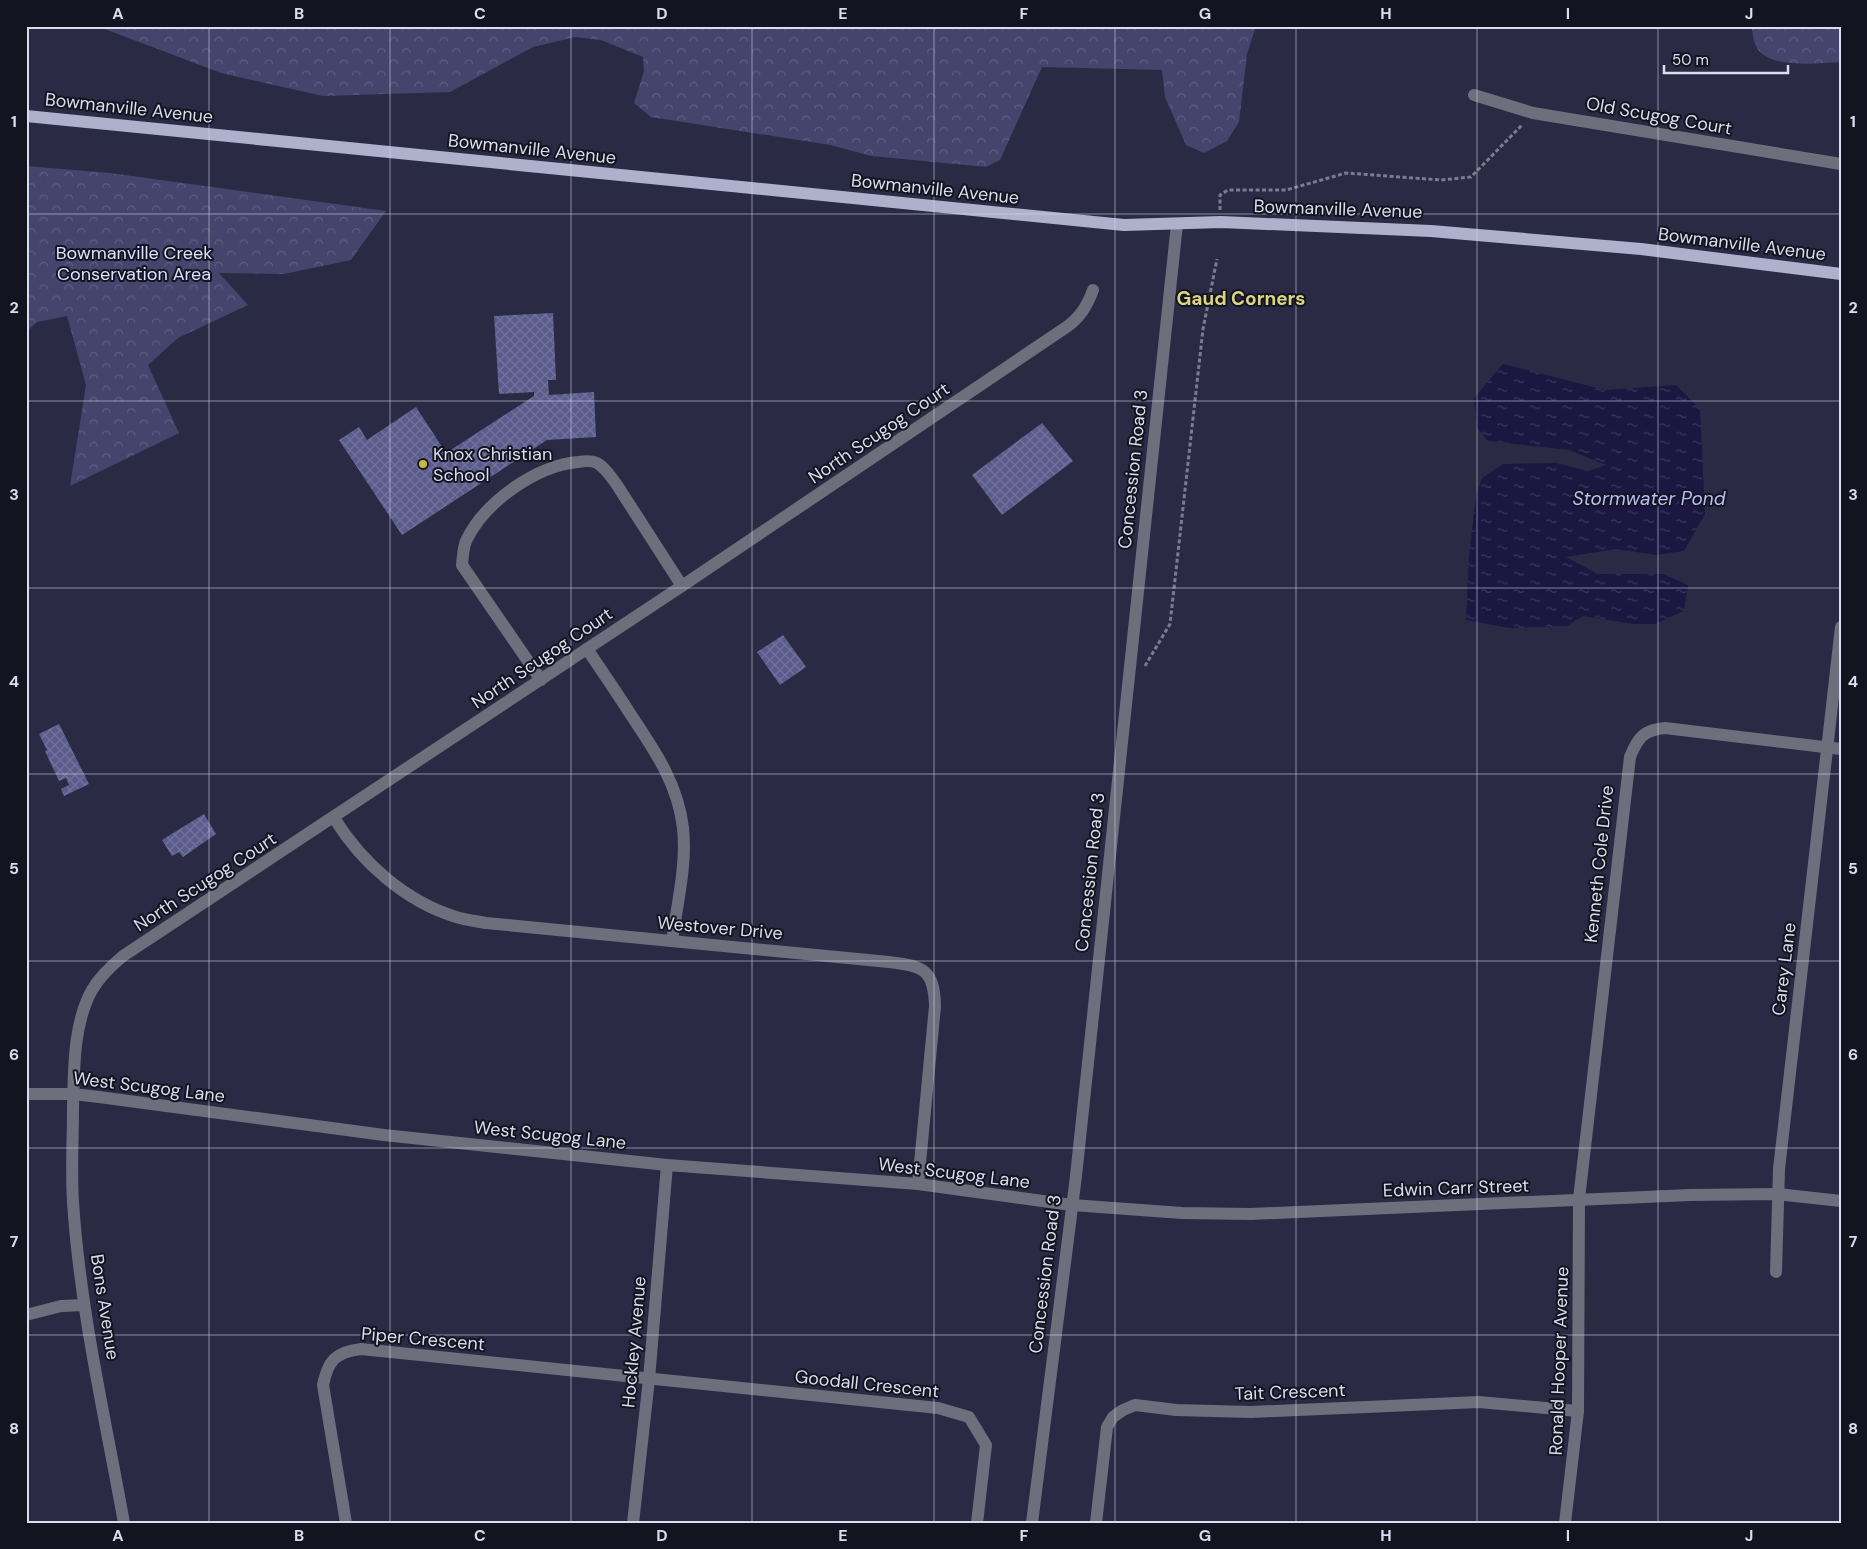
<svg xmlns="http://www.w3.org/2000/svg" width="1867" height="1549" font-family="'DM Sans',sans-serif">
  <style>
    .forest { fill: url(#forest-crowns) }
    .water { fill: url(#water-ripples) }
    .building { fill: url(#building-cross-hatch) }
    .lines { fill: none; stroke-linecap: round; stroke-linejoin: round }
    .path { stroke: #7b7b92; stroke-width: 3; stroke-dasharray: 4 2.5; stroke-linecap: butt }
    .minor { stroke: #6e6f7c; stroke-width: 12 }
    .major { stroke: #afb0cc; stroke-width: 12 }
    .grid { fill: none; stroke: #dbdcee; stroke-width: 1; stroke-opacity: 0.55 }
    .poi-dot { fill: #c8bb3b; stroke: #141420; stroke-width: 2 }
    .labels { text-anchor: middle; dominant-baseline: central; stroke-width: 4; stroke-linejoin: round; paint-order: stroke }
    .street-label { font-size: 18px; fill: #dbdcee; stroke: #141420 }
    .park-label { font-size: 18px; fill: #dee0ff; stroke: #141420 }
    .poi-label { font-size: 18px; fill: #dbdcee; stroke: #141420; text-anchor: start }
    .neighbourhood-label { font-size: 19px; font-weight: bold; fill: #dcd485; stroke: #141420 }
    .water-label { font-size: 19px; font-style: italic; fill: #bbbdf9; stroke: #141420 }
    .neatline { fill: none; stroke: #dbdcee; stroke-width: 2 }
    .grid-label { font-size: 16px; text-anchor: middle; font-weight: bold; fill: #dbdcee }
  </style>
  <defs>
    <pattern id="forest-crowns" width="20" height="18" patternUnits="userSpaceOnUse" patternTransform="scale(1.25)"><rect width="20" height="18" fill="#44446d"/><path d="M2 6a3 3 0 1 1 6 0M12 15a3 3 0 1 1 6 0" fill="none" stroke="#5e5e82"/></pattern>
    <pattern id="water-ripples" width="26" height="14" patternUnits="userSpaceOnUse" patternTransform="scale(1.25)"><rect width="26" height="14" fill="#1b1741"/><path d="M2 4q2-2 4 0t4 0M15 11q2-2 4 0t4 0" fill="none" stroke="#3c385d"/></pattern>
    <pattern id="building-cross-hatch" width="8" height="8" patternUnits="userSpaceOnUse" patternTransform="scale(1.25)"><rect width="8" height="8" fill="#5b5c8c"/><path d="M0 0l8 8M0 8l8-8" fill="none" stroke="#72739c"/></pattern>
  </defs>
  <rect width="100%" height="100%" fill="#2a2a44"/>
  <g class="forest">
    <path d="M97,26H1256L1247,54L1239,122L1227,141L1204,153L1186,145L1165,97L1162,70L1042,67L1000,160L986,167L871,156L830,145L651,117L634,103L644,71L643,57L601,40L575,37L533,47L450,92L323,96L221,73Z"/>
    <path d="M1751,26H1841V62C1819,63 1767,70 1756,46C1753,40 1753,32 1751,26Z"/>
    <path d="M26,166L110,173L386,211L351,260L284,274L219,273L248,305L178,338L148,365L179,433L70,486L86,385L67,316L37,322L26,332Z"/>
  </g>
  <path class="water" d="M1503,364L1605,390L1676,385L1700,409L1705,514L1684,551L1656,555L1616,549L1566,557L1598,574H1663L1688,585L1684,611L1655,624H1633L1583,616L1567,626L1509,628L1466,620L1469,557L1476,495L1482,478L1503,464L1556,463L1588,471L1606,465L1569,450L1488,441L1477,428L1474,398Z"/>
  <g class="building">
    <path d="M553,313L556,380H548L549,395L594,392L596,437L547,440L402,535L339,440L359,427L367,440L416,407L446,453L534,396V392L499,394L494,316Z"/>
    <path d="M1042,423L1073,461L1002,515L972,475Z"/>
    <path d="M783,635L806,667L780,685L757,652Z"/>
    <path d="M59,724L89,784L64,796L61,789L69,785L66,778L59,781L45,751L47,750L39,734Z"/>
    <path d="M204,814L216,834L183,857L179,852L172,856L162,840Z"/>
  </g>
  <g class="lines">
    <g class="path">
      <path d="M1220,210V195L1228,190H1286L1346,173L1441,180L1471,177L1523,124"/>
      <path d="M1145,666L1170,624L1203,329L1217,259"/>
    </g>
    <g class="minor">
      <path d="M1474,95L1533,113L1841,164"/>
      <path d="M587,649C602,671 617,693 631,715C655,751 678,784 683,828C687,865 677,904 672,941"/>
      <path d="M541,680L462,565C463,556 463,546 467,539C486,501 536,466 578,462C584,461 591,460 597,463C606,468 611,477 617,485L682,586"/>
      <path d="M334,818C362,863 405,901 456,917C466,920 476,921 486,923L889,962C923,966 934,969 935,1006L918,1184"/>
      <path d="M26,1094H73L99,1097L384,1135L667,1165L918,1184L1072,1205L1182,1213L1251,1214L1690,1195L1777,1194L1841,1201"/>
      <path d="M1776,1272L1779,1169L1841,627"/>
      <path d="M26,1315L61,1306L84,1305"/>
      <path d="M124,1523C105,1417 80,1310 73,1202C71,1171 73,1139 73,1108C74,1070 73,1024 92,990C100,976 111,966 123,956L682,586L1065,328C1080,318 1087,306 1093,290"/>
      <path d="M346,1523L323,1385C328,1360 336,1352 361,1349L938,1408L969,1417L986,1445L977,1523"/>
      <path d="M633,1523L649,1379L667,1165"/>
      <path d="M1032,1523L1076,1176L1177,224"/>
      <path d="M1096,1523L1107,1427L1113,1417L1123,1410L1135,1405L1176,1410L1251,1412L1479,1402L1578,1411"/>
      <path d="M1565,1523L1578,1411L1579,1199L1630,757C1638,737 1644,730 1665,728L1841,749"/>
    </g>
    <path class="major" d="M26,116L1124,225L1221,222L1431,231L1641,249L1841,274"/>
  </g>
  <path class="grid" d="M209,26V1523M390,26V1523M571,26V1523M752,26V1523M934,26V1523M1115,26V1523M1296,26V1523M1477,26V1523M1658,26V1523M26,214H1841M26,401H1841M26,588H1841M26,774H1841M26,961H1841M26,1148H1841M26,1335H1841"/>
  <circle class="poi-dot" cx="423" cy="464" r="5"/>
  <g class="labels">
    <g class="street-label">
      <text transform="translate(129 108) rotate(6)">Bowmanville Avenue</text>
      <text transform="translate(1659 116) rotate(10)">Old Scugog Court</text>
      <text transform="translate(532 149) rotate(6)">Bowmanville Avenue</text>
      <text transform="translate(935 189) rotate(6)">Bowmanville Avenue</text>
      <text transform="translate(1338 209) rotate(2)">Bowmanville Avenue</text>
      <text transform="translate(1742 244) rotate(7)">Bowmanville Avenue</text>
      <text transform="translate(879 433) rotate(-34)">North Scugog Court</text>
      <text transform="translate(1133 469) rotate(-84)">Concession Road 3</text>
      <text transform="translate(542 658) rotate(-34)">North Scugog Court</text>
      <text transform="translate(1599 864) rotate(-84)">Kenneth Cole Drive</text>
      <text transform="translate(1090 872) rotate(-84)">Concession Road 3</text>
      <text transform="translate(205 882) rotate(-33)">North Scugog Court</text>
      <text transform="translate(720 928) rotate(5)">Westover Drive</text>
      <text transform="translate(1784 969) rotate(-83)">Carey Lane</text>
      <text transform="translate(149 1087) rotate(7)">West Scugog Lane</text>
      <text transform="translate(550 1135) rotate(6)">West Scugog Lane</text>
      <text transform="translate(954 1173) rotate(7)">West Scugog Lane</text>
      <text transform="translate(1456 1188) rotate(-2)">Edwin Carr Street</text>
      <text transform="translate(1045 1274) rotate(-83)">Concession Road 3</text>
      <text transform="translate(105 1307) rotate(81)">Bons Avenue</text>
      <text transform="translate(423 1339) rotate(5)">Piper Crescent</text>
      <text transform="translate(634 1342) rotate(-85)">Hockley Avenue</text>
      <text transform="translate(1559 1361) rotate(-88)">Ronald Hooper Avenue</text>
      <text transform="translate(867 1384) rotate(6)">Goodall Crescent</text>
      <text transform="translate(1290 1392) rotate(-2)">Tait Crescent</text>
    </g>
    <g class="park-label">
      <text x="134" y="253">Bowmanville Creek<tspan x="134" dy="21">Conservation Area</tspan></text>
    </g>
    <g class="poi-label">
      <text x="433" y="454">Knox Christian<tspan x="433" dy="21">School</tspan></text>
    </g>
    <g class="neighbourhood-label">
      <text x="1241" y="298">Gaud Corners</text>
    </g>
    <g class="water-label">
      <text x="1649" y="498">Stormwater Pond</text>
    </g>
  </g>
  <rect width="1867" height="1549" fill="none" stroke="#141420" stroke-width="55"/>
  <path d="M1664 65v8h124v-8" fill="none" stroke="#dbdcee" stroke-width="2.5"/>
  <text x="1672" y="65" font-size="15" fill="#dbdcee" stroke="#141420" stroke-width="4" paint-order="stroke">50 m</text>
  <rect x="28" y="28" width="1812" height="1494" class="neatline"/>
  <g class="grid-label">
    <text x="118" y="19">A</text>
    <text x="299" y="19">B</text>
    <text x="480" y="19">C</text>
    <text x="662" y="19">D</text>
    <text x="843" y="19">E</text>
    <text x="1024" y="19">F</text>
    <text x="1205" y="19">G</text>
    <text x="1386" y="19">H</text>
    <text x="1568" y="19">I</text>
    <text x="1749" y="19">J</text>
    <text x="14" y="127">1</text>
    <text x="1853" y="127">1</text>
    <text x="14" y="313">2</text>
    <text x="1853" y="313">2</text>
    <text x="14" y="500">3</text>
    <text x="1853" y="500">3</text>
    <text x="14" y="687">4</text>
    <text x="1853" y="687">4</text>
    <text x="14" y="874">5</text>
    <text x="1853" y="874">5</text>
    <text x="14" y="1060">6</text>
    <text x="1853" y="1060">6</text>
    <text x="14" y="1247">7</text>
    <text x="1853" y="1247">7</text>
    <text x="14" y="1434">8</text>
    <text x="1853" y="1434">8</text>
    <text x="118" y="1541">A</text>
    <text x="299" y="1541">B</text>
    <text x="480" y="1541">C</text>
    <text x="662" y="1541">D</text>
    <text x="843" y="1541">E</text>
    <text x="1024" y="1541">F</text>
    <text x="1205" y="1541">G</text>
    <text x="1386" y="1541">H</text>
    <text x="1568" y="1541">I</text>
    <text x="1749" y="1541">J</text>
  </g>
</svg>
